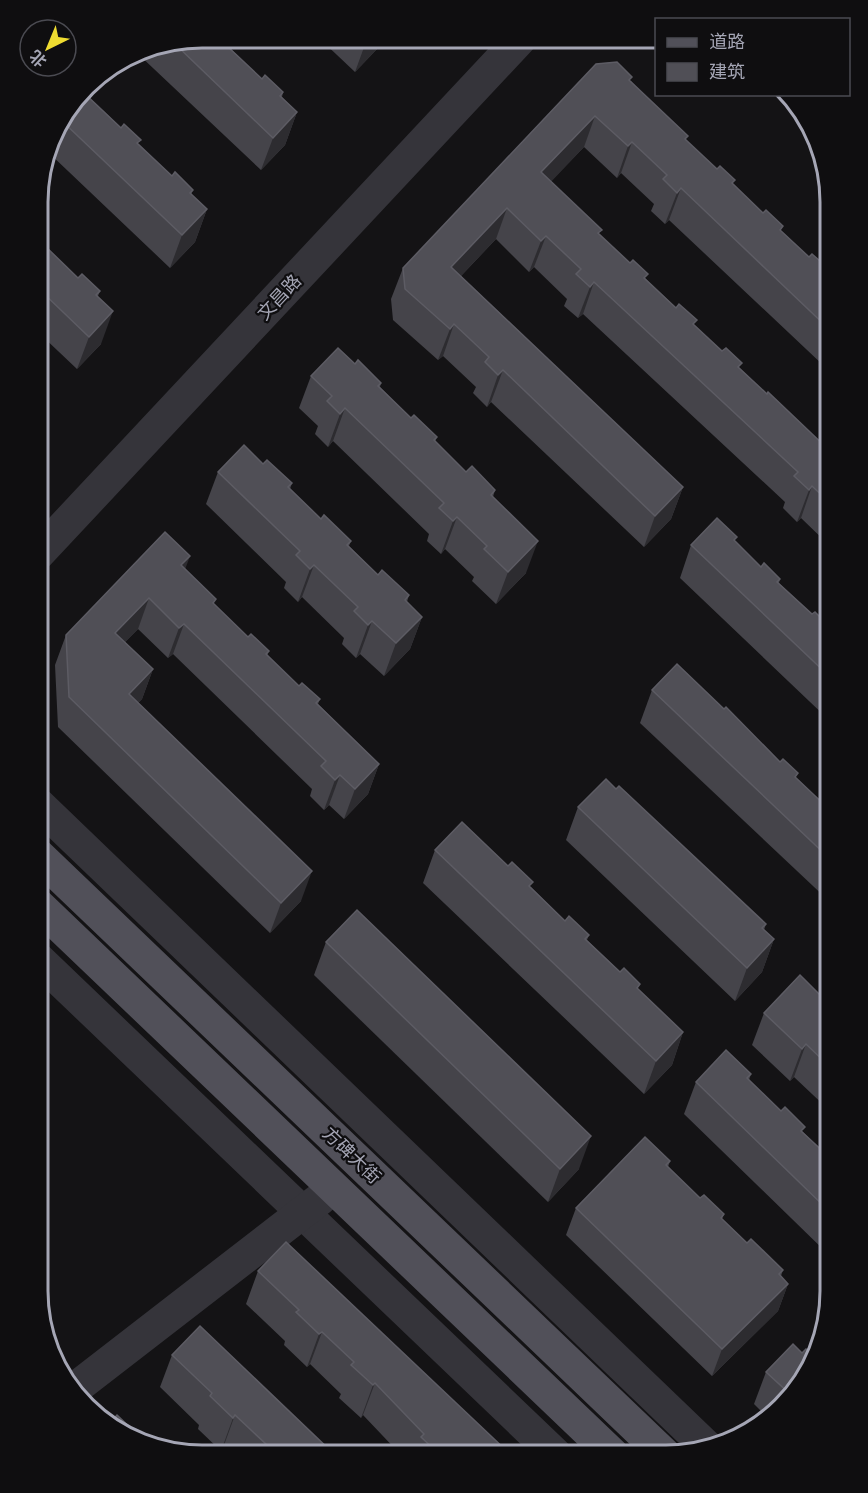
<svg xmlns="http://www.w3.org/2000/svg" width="868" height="1493" font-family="'DejaVu Sans','Noto Sans SC',sans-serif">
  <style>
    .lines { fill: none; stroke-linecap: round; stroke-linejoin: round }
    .minor { stroke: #35343a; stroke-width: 33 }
    .major { stroke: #515059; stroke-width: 33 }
    .wall { fill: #45444a }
    .shaded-wall { fill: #2d2c30 }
    .building { fill: #504f56; stroke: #5d5c64; stroke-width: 1.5 }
    .labels { text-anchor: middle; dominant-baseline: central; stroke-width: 4.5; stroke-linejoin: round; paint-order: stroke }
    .street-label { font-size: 18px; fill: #a5a6b5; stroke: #0f0e10 }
    .rim { fill: none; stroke: #a5a6b5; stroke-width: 3 }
  </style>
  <rect width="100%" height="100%" fill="#141315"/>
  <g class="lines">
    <g class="minor">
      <path d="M38,554L520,39"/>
      <path d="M38,804L708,1448"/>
      <path d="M38,959L556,1455"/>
      <path d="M77,1387L320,1199"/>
    </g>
    <g class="major">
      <path d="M38,855L665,1455"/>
      <path d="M38,905L613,1455"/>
    </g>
  </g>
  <g class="wall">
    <path d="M202,38L231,42L229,47L262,79L283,92L282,97L297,112L285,145L261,170L136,52L140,50Z"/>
    <path d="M319,38L382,39L379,47L355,72Z"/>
    <path d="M631,81L686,141L809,257L829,269L827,274L830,277V368L826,364L824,366L669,220L665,224L651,211L654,204L621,173L617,178L584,147L551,181L600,235L767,394L830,451V546L801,518L797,522L783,508L785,502L583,314L578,318L564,306L567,299L534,267L529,272L496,239L461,276L683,487L671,519L644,547L491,402L487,407L473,393L476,387L443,356L438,360L393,320L391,299L403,268Z"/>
    <path d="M86,88V94L172,176L193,190L191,195L207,209L195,242L170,268L48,152L55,129Z"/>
    <path d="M39,234L47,241L45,246L78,278L100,291L98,296L101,344L77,369L39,333Z"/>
    <path d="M355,364L381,383L380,387L411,418L437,437L435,442L466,472L495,490L493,497L526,573L496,604L472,581L474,577L445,549L441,554L427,541L429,534L333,441L328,447L315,434L318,426L299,408L311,376Z"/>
    <path d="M263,464L292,483L290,489L321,519L351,541L349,546L378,575L409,595L407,602L422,617L410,649L384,676L360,654L356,658L342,644L344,638L302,597L298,602L284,588L286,582L206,504L218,472Z"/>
    <path d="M735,542L761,567L780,579L779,583L812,614L830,627V721L680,578L691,545Z"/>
    <path d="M185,569L214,604L248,637L269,651L267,656L299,686L320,699L318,704L379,764L368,794L344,819L329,805L324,810L310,796L312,789L173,654L168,658L138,629L125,642L153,669L142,699L138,703L301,901L270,933L58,727L55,665L66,635Z"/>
    <path d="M652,690L780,762L830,810V902L640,723Z"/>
    <path d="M616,789L766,924L764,930L774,939L762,972L735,1001L566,840L578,807Z"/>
    <path d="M435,850L531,887L565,921L589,935L587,940L683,1032L672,1065L644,1094L423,883Z"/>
    <path d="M326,942L579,1169L548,1202L314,975Z"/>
    <path d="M825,1000L823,1006L830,1013V1111L794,1077L790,1081L752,1045L764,1013Z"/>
    <path d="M751,1074L749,1080L828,1156L830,1153V1256L684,1114L696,1082Z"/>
    <path d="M670,1161L668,1167L700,1198L724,1214L722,1219L747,1243L783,1270L781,1276L788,1284L778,1311L712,1376L566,1235L576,1208Z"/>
    <path d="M258,1271L511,1455H401L363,1415L361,1418L339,1398L341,1394L310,1364L307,1367L284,1345L285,1341L246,1304Z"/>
    <path d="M172,1355L335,1455L230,1454L223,1448L221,1451L198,1429L199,1425L160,1387Z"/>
    <path d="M766,1372L796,1391L764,1414L754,1404Z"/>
  </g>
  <g class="shaded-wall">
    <path d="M367,39H382L379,47L355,72Z"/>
    <path d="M297,112L285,145L261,170L273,138Z"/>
    <path d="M595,116L584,147L530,204L541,172Z"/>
    <path d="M632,142L621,173L617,178L628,146Z"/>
    <path d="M681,188L669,220L665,224L677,193Z"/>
    <path d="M507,208L496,239L440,298L451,267Z"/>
    <path d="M207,209L195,242L170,268L182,235Z"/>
    <path d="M546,236L534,267L529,272L541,241Z"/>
    <path d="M594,282L583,314L578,318L590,287Z"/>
    <path d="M113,311L101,344L77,369L89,337Z"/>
    <path d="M454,324L443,356L438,360L450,329Z"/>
    <path d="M830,347V352L826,364L824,366Z"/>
    <path d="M503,370L491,402L487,407L498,375Z"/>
    <path d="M345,408L333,441L328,447L340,414Z"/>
    <path d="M812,486L801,518L797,522L809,490Z"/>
    <path d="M683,487L671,519L644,547L655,516Z"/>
    <path d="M457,517L445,549L441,554L453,521Z"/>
    <path d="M538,541L526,573L496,604L508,572Z"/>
    <path d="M190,556L179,586L181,565Z"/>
    <path d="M314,565L302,597L298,602L310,569Z"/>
    <path d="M149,598L138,629L104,663L115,633Z"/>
    <path d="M422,617L410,649L384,676L396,643Z"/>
    <path d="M372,621L360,654L356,658L368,625Z"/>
    <path d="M184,624L173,654L168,658L179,628Z"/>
    <path d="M153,669L142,699L118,724L129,694Z"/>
    <path d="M379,764L368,794L344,819L355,789Z"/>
    <path d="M340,775L329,805L324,810L335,780Z"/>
    <path d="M312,871L301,901L270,933L281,903Z"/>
    <path d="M774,939L762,972L735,1001L747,968Z"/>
    <path d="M683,1032L672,1065L644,1094L656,1061Z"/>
    <path d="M806,1044L794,1077L790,1081L802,1049Z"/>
    <path d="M591,1136L579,1169L548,1202L560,1169Z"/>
    <path d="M788,1284L778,1311L712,1376L722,1349Z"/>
    <path d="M322,1332L310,1364L307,1367L319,1334Z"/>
    <path d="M375,1383L363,1415L361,1418L373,1385Z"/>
    <path d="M235,1415L223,1448L221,1451L233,1418Z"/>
  </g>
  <g class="building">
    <path d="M202,38H226L231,42L227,46L262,79L265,75L283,92L280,96L297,112L273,138L174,43Z"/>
    <path d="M617,62L632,77L629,80L688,136L685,139L717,169L720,166L735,180L732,183L763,213L766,210L783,226L780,230L809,257L812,254L829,269L825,272L830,277V330L681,188L677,193L663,179L667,175L632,142L628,146L595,116L541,172L602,230L598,233L630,263L633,260L648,274L644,278L676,308L679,304L697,320L693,324L722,351L726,348L742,363L738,367L767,394L768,392L830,451V503L812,486L809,490L794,476L798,472L594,282L590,287L576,274L581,269L546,236L541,241L507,208L451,267L683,487L655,516L503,370L498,375L485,362L489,357L454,324L450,329L405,289L403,268L596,64Z"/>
    <path d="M86,88L88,89L84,93L121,128L124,124L141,140L137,143L172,176L175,172L193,190L190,193L207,209L182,235L61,120Z"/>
    <path d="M39,234L47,241L44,245L78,278L82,274L100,291L96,295L113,311L89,337L39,289Z"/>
    <path d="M338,348L355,364L358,360L381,383L378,386L411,418L414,415L437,437L434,440L466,472L472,466L495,490L491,495L538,541L508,572L484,549L487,546L457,517L453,521L439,508L444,503L345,408L340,414L327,401L332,396L311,376Z"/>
    <path d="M244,445L263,464L267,460L292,483L288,487L321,519L324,515L351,541L347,545L378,575L382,570L409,595L405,600L422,617L396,643L372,621L368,625L354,611L358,607L314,565L310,569L296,555L300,551L218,472Z"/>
    <path d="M717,518L737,537L734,540L761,567L764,563L780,579L777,582L812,614L815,612L830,627L829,631L830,632V677L691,545Z"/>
    <path d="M165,532L190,556L181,565L216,599L213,603L248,637L251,634L269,651L266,654L299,686L302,683L320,699L316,703L379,764L355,789L340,775L335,780L321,766L326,761L184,624L179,628L149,598L115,633L153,669L129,694L312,871L281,903L69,697L66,635Z"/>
    <path d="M677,664L724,709L726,707L780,762L783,759L798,773L795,777L830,810V859L652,690Z"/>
    <path d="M606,779L616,789L619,786L766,924L762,928L774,939L747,968L578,807Z"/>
    <path d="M462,822L508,866L512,862L533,882L529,886L565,921L569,916L589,935L585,939L620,972L624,968L640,984L637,988L683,1032L656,1061L435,850Z"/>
    <path d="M357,910L591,1136L560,1169L326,942Z"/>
    <path d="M800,975L825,1000L821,1004L830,1013V1067L806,1044L802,1049L764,1013Z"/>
    <path d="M726,1050L751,1074L747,1078L781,1111L785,1107L805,1127L801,1131L828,1156L830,1153V1212L696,1082Z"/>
    <path d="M645,1137L670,1161L666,1165L700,1198L704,1195L724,1214L721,1218L747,1243L751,1239L783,1270L779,1274L788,1284L722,1349L576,1208Z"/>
    <path d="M286,1242L511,1455H440L421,1437L424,1434L375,1383L373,1385L351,1365L354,1362L322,1332L319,1334L296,1312L299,1310L258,1271Z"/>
    <path d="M200,1326L335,1455L271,1454L265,1448L268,1446L235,1415L233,1418L210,1396L212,1393L172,1355Z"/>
    <path d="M793,1344L802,1353L806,1349L811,1353L796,1391L791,1395L766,1372Z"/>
    <path d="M117,1415L140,1437L109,1424Z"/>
  </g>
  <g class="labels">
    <g class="street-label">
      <text transform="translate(279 297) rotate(-47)">文昌路</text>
      <text transform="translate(352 1155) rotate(44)">方碑大街</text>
    </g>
  </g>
  <path d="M0 0H868V1493H0ZM202 48H666A154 154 0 0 1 820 202V1291A154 154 0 0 1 666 1445H202A154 154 0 0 1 48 1291V202A154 154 0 0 1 202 48Z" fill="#0f0e10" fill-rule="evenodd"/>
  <path class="rim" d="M202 48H666A154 154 0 0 1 820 202V1291A154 154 0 0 1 666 1445H202A154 154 0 0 1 48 1291V202A154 154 0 0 1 202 48Z"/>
  <rect x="655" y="18" width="195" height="78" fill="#0f0e10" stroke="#4b4b52" stroke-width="1.5"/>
  <rect x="667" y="38" width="30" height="9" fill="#515059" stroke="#4b4b52" stroke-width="1.5"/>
  <text x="709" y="48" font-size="18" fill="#a5a6b5">道路</text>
  <rect x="667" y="63" width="30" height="18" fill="#504f56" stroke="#4b4b52" stroke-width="1.5"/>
  <text x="709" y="78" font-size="18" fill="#a5a6b5">建筑</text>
  <g transform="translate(48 48) rotate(223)"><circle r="28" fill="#0f0e10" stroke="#4b4b52" stroke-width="1.5"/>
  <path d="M0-4.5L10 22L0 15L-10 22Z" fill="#efdc31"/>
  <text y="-9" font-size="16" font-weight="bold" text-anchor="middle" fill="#a5a6b5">北</text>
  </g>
</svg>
